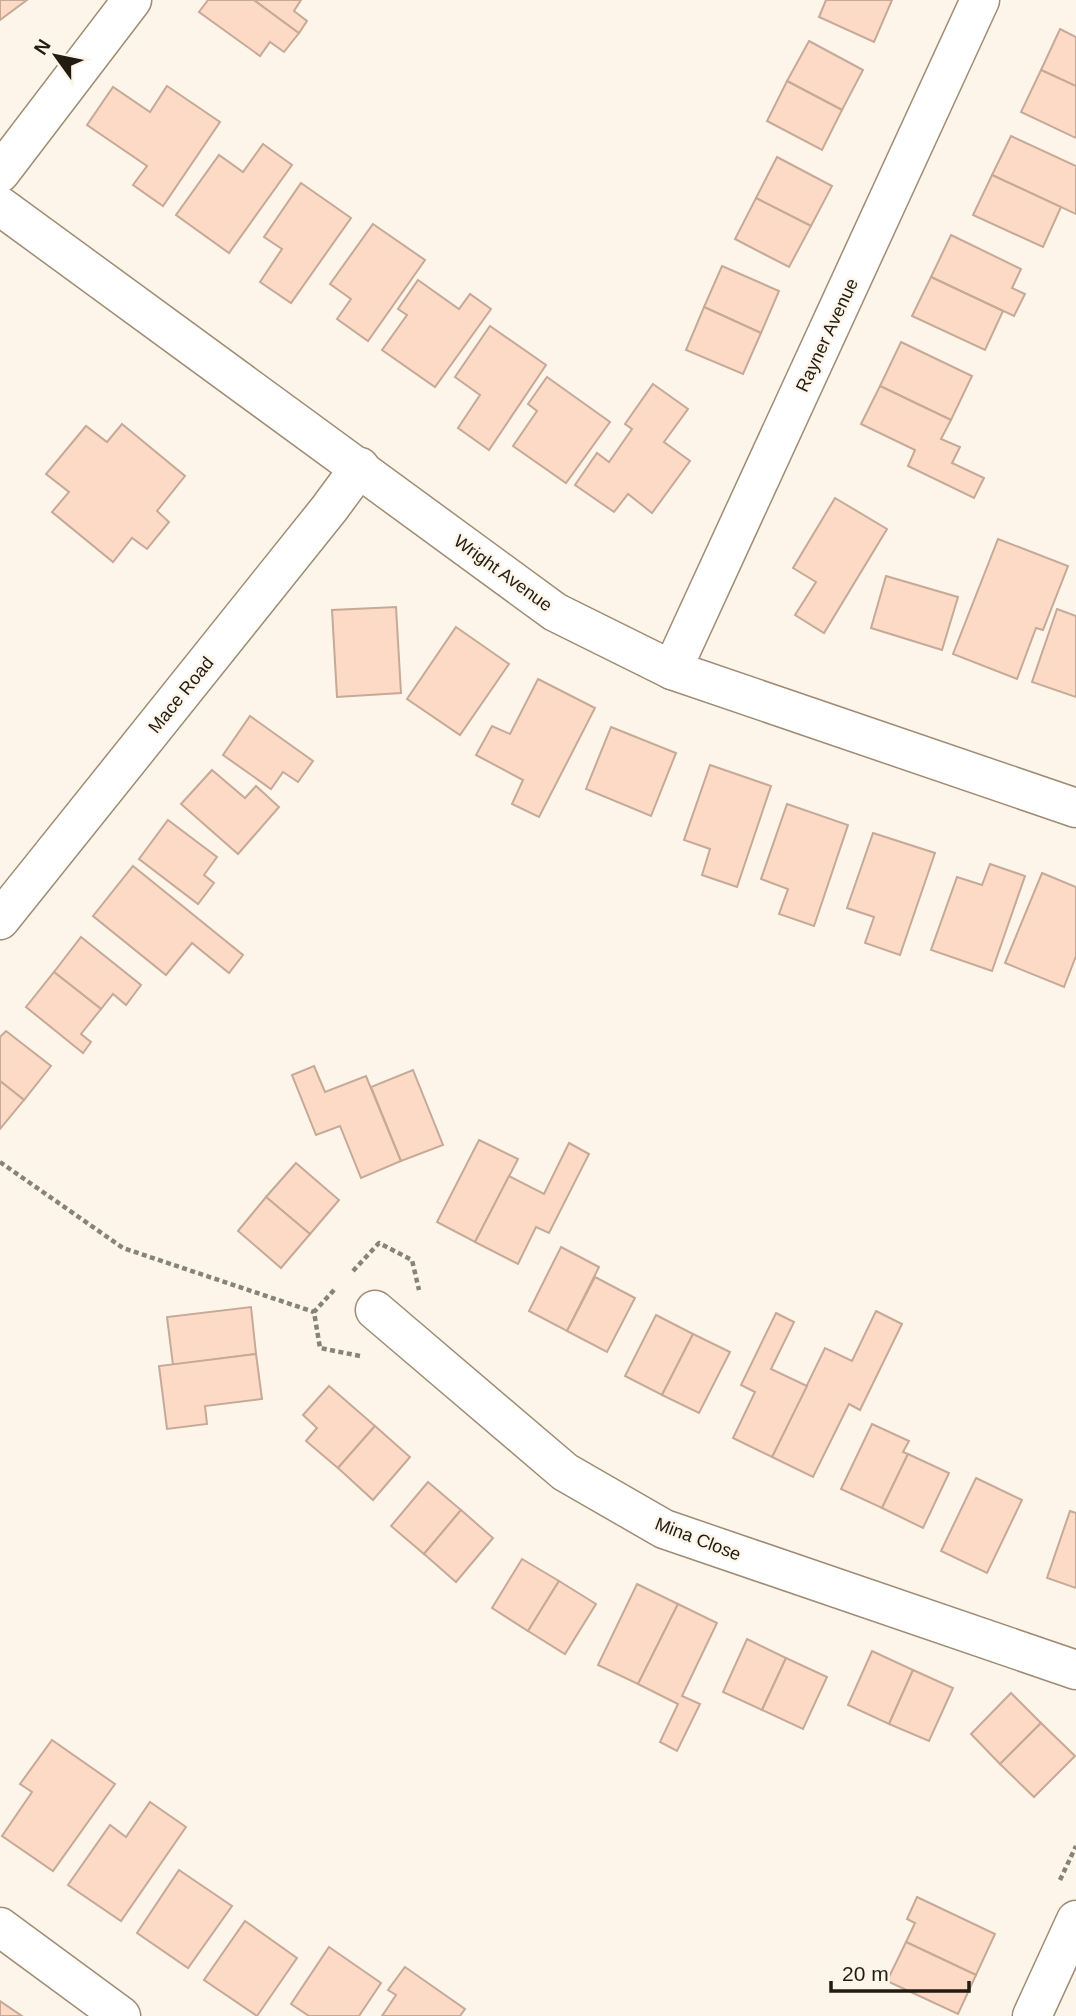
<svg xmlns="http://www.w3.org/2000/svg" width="1076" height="2016" font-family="Helvetica,sans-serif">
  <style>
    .building { fill: #fcdac5; stroke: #c6a997; stroke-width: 2 }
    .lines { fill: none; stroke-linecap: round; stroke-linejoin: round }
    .street-casing { stroke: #9f8c73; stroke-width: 41 }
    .path { stroke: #898277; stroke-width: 4.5; stroke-dasharray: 5 3.5; stroke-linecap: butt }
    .street { stroke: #fff; stroke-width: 38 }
    .labels { text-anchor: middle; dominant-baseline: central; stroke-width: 5; stroke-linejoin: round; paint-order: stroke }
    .street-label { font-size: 18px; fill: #221b11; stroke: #fdf5ea }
  </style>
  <rect width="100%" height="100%" fill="#fdf5ea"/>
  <g class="building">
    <path d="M0,0H27L0,20Z"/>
    <path d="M208,0H254L299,33L284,52L270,42L260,56L199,12Z"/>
    <path d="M254,0H301L294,11L307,21L299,33Z"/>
    <path d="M826,0H892L874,42L819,17Z"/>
    <path d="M1060,29L1076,37V86L1041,70Z"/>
    <path d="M809,41L863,70L842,110L787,81Z"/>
    <path d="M1041,70L1076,86V138L1021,112Z"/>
    <path d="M787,81L842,110L822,150L767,121Z"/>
    <path d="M167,86L220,122L163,206L133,185L147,166L87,125L113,87L150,112Z"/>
    <path d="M1011,136L1076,166V214L992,175Z"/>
    <path d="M263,144L292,165L229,253L176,215L219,155L243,172Z"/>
    <path d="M777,157L832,186L811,226L756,198Z"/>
    <path d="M992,175L1061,207L1043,247L973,215Z"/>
    <path d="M301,183L351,218L291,303L260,282L282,249L264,237Z"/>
    <path d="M756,198L811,226L789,267L735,239Z"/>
    <path d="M373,224L425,260L368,341L337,319L351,299L330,284Z"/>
    <path d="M951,235L1021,269L1012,288L1025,294L1014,316L931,277Z"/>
    <path d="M722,266L779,291L761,333L704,307Z"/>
    <path d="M931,277L1003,311L985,350L912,316Z"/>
    <path d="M418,280L459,309L470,294L491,309L435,387L382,350L407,315L398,309Z"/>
    <path d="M704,307L761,333L743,374L686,350Z"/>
    <path d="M490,326L546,365L489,450L458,428L480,395L455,377Z"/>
    <path d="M901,342L972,376L951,420L880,386Z"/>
    <path d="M547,377L610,422L566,483L513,446L537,411L528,404Z"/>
    <path d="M653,384L688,409L664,442L690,461L652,513L628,494L614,512L575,485L597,453L609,462L632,429L625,424Z"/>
    <path d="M880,386L951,420L941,439L960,447L952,463L984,478L974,498L908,466L915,450L861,424Z"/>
    <path d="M122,424L185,476L157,511L169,522L147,549L132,538L113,562L52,512L69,492L46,474L86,426L107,442Z"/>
    <path d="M835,498L887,529L824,633L795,615L816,582L793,568Z"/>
    <path d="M998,539L1068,566L1043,630L1036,628L1017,679L953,654Z"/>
    <path d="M886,576L958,597L942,650L871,628Z"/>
    <path d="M396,607L401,693L337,697L332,610Z"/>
    <path d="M1057,609L1076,616V697L1032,682Z"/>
    <path d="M456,627L509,664L460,735L407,699Z"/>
    <path d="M538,679L595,708L539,817L512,804L523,780L476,755L492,726L510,734Z"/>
    <path d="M250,716L313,761L298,782L283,772L271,789L223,755Z"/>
    <path d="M611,727L676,753L651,816L586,789Z"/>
    <path d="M710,765L771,786L737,887L702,875L710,849L684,840Z"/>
    <path d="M212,770L245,798L256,786L279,807L238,854L181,804Z"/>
    <path d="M787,804L848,825L814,926L779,914L788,889L761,879Z"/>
    <path d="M168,820L217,857L204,875L214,883L198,904L139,859Z"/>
    <path d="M873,833L935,853L900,955L865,943L874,917L847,908Z"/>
    <path d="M990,864L1025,876L992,971L931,950L957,877L982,885Z"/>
    <path d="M133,866L243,955L229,973L192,943L166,975L93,916Z"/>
    <path d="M1042,873L1076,887V956L1064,987L1005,963Z"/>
    <path d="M81,937L141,985L126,1005L113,994L101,1009L54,972Z"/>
    <path d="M54,972L101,1009L81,1034L91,1042L83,1053L26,1007Z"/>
    <path d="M6,1031L51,1066L24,1100L0,1081V1037Z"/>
    <path d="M314,1066L325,1092L366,1076L401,1161L361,1178L340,1126L316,1135L292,1075Z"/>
    <path d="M413,1070L443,1145L401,1161L371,1087Z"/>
    <path d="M0,1081L24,1100L0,1129Z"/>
    <path d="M479,1140L518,1159L475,1242L437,1222Z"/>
    <path d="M569,1143L589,1154L549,1233L536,1227L518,1264L475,1242L509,1176L544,1194Z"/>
    <path d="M296,1163L339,1200L310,1234L266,1197Z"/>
    <path d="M266,1197L310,1234L281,1268L238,1231Z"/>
    <path d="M561,1247L599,1267L567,1331L529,1311Z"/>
    <path d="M595,1277L635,1298L607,1352L567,1331Z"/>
    <path d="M251,1307L256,1354L173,1365L167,1317Z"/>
    <path d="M876,1311L902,1324L860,1410L849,1404L813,1477L772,1457L825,1348L852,1361Z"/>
    <path d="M776,1313L794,1322L771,1369L807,1386L772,1457L733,1438L755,1392L741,1385Z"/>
    <path d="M656,1315L693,1334L662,1395L625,1376Z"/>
    <path d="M693,1334L730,1352L699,1413L662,1395Z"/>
    <path d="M256,1354L262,1399L205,1406L207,1424L167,1429L159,1366Z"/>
    <path d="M329,1386L375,1426L338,1468L306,1441L317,1428L303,1415Z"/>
    <path d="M872,1424L909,1441L903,1452L908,1454L882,1508L841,1489Z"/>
    <path d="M375,1426L410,1457L373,1500L338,1468Z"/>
    <path d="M908,1454L949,1473L923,1528L882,1508Z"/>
    <path d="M976,1478L1022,1500L987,1573L941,1551Z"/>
    <path d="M428,1482L461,1510L424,1554L391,1526Z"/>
    <path d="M461,1510L493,1538L456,1582L424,1554Z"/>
    <path d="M1070,1511L1076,1513V1588L1047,1578Z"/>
    <path d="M522,1559L559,1581L528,1631L492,1608Z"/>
    <path d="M559,1581L596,1604L565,1654L528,1631Z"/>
    <path d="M637,1584L678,1604L638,1684L598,1665Z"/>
    <path d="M678,1604L717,1623L682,1696L700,1704L677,1751L660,1742L678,1704L638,1684Z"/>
    <path d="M747,1639L786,1658L762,1710L723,1692Z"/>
    <path d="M872,1651L913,1670L889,1724L848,1705Z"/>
    <path d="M786,1658L827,1677L803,1729L762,1710Z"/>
    <path d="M913,1670L953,1688L929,1741L889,1724Z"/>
    <path d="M1011,1693L1041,1723L1000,1764L971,1734Z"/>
    <path d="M1041,1723L1075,1756L1034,1797L1000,1764Z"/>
    <path d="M52,1740L115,1784L53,1871L2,1836L32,1792L20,1784Z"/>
    <path d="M150,1802L186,1827L121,1921L68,1885L110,1825L126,1837Z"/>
    <path d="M179,1870L232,1906L188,1968L137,1933Z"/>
    <path d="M917,1897L995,1934L976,1975L906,1942L915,1923L907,1919Z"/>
    <path d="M245,1921L297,1958L257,2016L204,1980Z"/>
    <path d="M906,1942L976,1975L958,2014L887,1981Z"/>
    <path d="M329,1947L381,1983L359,2016H309L291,2004Z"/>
    <path d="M405,1967L465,2009L460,2016H382L396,1995L388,1990Z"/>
    <path d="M0,2001L22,2016H0Z"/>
  </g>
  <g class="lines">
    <g class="street-casing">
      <g id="street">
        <path d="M0,173L132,0"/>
        <path d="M0,206L555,612L672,670L1076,808"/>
        <path d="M672,670L980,0"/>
        <path d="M0,920L329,509L360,467"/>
        <path d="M375,1310L565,1472L664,1529L1076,1670"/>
        <path d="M0,1927L121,2016"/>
        <path d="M1032,2016L1076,1920"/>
      </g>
    </g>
    <g class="path">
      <path d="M0,1162L123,1248L314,1312"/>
      <path d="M353,1271L379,1243L412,1260L419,1290"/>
      <path d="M334,1290L314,1312L320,1348L360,1356"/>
      <path d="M1060,1880L1076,1846"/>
    </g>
    <use href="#street" class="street"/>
  </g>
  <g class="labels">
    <g class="street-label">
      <text transform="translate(827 335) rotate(-65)">Rayner Avenue</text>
      <text transform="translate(503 573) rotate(36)">Wright Avenue</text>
      <text transform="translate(181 695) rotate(-51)">Mace Road</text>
      <text transform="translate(698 1539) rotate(21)">Mina Close</text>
    </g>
  </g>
  <g transform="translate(56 56) rotate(303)" stroke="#fdf5ea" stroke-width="5" paint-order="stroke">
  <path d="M0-5L12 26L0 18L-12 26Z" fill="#221b11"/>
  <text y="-10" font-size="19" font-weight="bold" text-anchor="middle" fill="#221b11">N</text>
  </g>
  <path d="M831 1981v10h138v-10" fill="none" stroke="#221b11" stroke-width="3.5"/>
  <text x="842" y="1981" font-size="21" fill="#221b11" stroke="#fdf5ea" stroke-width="5" paint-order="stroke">20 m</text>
</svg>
